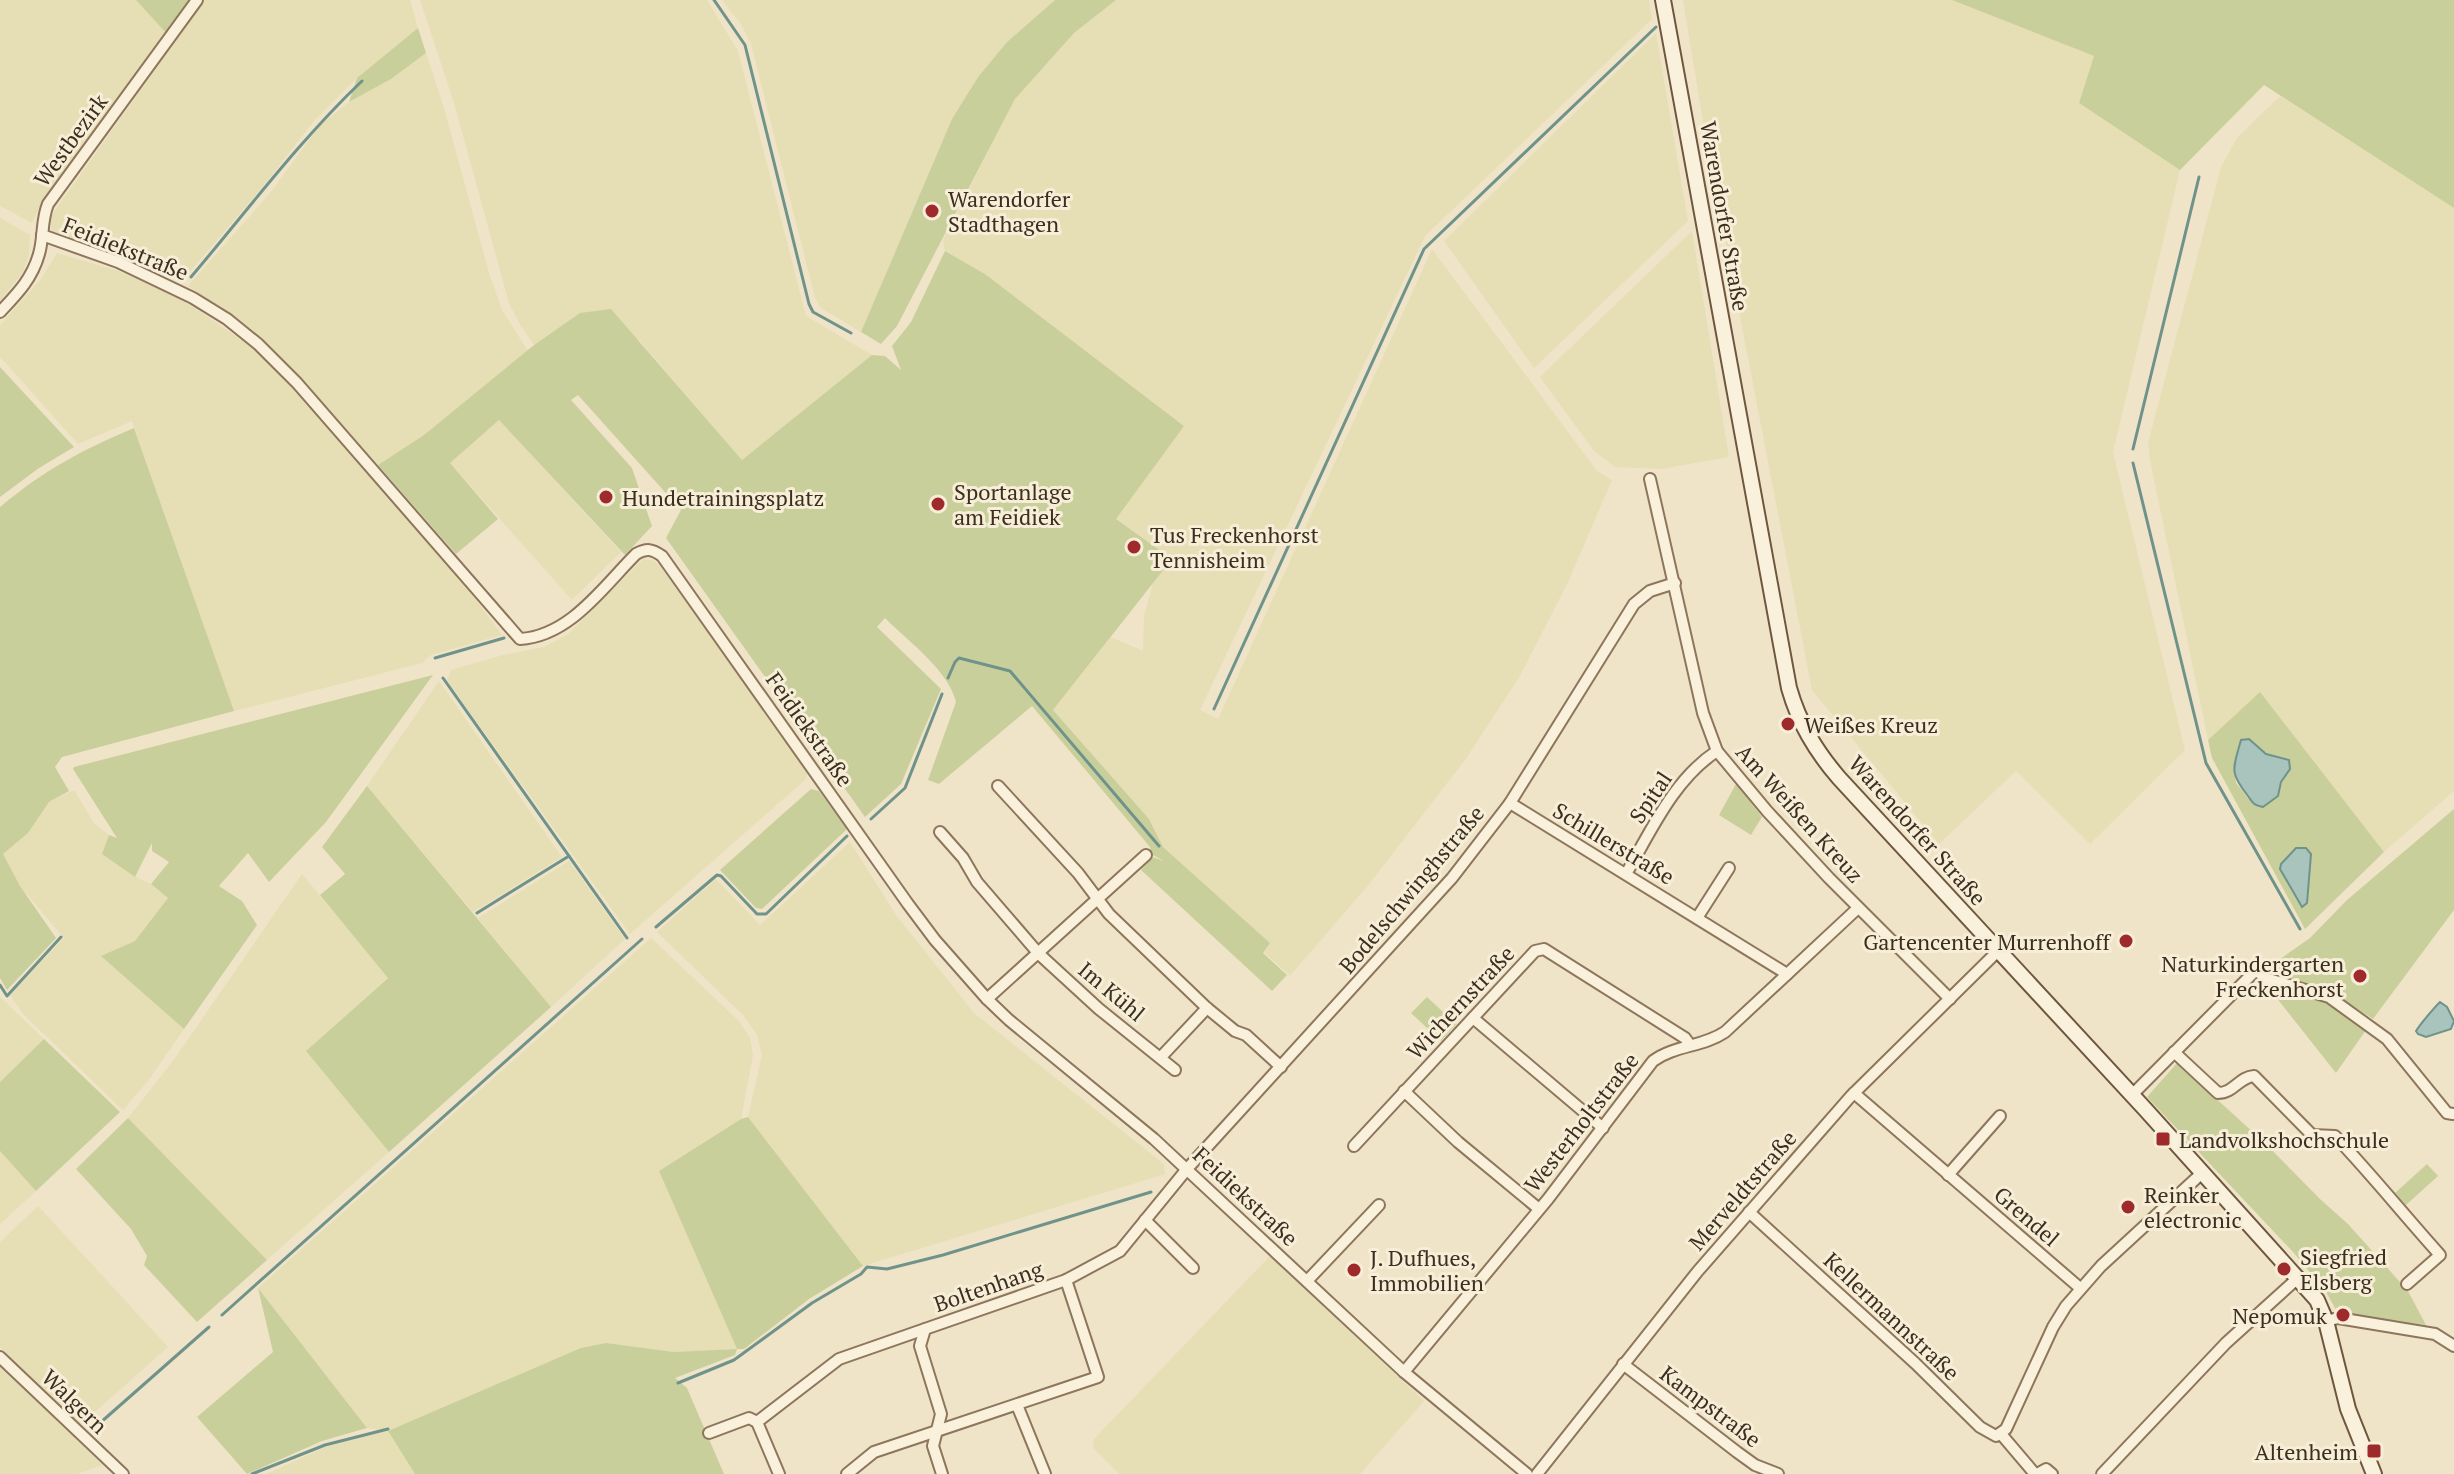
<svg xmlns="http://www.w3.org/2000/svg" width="2454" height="1474" font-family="'PT Serif',serif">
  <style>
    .farmland { fill: #e6deb5 }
    .green { fill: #c9cf9b; fill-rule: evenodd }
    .water { fill: #a9c4bc; stroke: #6f938a; stroke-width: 2 }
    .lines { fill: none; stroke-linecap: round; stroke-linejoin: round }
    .stream { stroke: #6f938a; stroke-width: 3 }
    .street-casing { stroke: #8d765c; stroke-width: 14 }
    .secondary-casing { stroke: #6f573f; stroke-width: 18 }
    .street { stroke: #faf1dc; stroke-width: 10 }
    .secondary { stroke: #faf1dc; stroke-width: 14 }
    .poi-dot { fill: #9e2a2b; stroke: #f7eed8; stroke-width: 3 }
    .labels { text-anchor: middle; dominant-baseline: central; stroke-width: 6; stroke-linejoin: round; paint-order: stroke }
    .street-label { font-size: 22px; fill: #3d2e20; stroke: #f7eed8 }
    .poi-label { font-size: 22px; fill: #3d2e20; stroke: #f7eed8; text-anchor: start }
  </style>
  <rect width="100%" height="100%" fill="#f0e4c8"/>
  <g class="farmland">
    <path d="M0,0H136L167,34L43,201L32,223L0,206Z"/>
    <path d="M205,0H410L418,28L357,78L314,121L261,189L182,281L120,255L52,231L50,217Z"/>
    <path d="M420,0H707L738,51L806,316L872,355L742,460L639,340L580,313L534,345L519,323L509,303L454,103Z"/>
    <path d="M722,0H1055L1007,42L978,77L952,119L861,332L821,308L815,298L751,44L742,26Z"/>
    <path d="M1116,0H1649L1652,19L1425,236L1200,710L1218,719L1432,249L1597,471L1612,480L1568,582L1520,676L1465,760L1370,883L1290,976L1264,952L1270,943L1163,847L1149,819L1053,710L1111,637L1143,651L1144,616L1153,583L1172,559L1116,519L1183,425L985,274L945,251L943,240L1015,99L1074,33Z"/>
    <path d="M1683,0H1952L2094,56L2079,103L2180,170L2113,452L2185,750L2090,844L2016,771L1939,844L1812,690L1706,140Z"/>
    <path d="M1656,33L1688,221L1534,368L1444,241Z"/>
    <path d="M426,53L444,108L489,273L502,310L528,351L424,435L378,465L302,380L261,340L230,313L188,286L271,192L320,125L349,102L391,79Z"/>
    <path d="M2280,96L2454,208V791L2384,852L2260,693L2208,740L2150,460L2148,443L2221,167L2237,138Z"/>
    <path d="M0,218L30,235L29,255L23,272L0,301Z"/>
    <path d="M1692,231L1729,457L1661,469L1615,467L1594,451L1540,377Z"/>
    <path d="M57,253L118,271L157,288L192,306L257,351L293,388L448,562L502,635L431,655L422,663L234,711L132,421L78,444L0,357V325L41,279Z"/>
    <path d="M499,420L621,552L572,600L450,463Z"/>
    <path d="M643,559L652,560L660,566L808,772L805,780L630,934L447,681L451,670L503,655L544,647L568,634Z"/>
    <path d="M439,681L562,857L473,912L367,786Z"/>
    <path d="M74,790L94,823L109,835L102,854L136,877L151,884L168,898L135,941L102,956L184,1029L150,1078L123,1110L23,1014L10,995L64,938L20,886L3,854L28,833L49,802Z"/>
    <path d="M850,842L896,915L974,1013L1164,1164L1165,1174L863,1266L748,1117L762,1055L757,1035L743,1015L657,932L716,879L760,925Z"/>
    <path d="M569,861L625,939L551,1007L478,918Z"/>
    <path d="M302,874L388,977L306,1051L389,1152L267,1260L128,1118L173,1061Z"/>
    <path d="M651,938L739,1021L750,1038L753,1055L741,1119L659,1171L737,1349L674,1352L606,1343L388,1431L415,1474H266L326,1447L386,1431L367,1428L258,1288Z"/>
    <path d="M0,997L44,1039L0,1082Z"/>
    <path d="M0,1151L36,1191L0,1224Z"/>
    <path d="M38,1206L168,1347L80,1425L0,1347V1242Z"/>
    <path d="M1270,1256L1424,1401L1360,1474H1119L1093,1448L1094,1439Z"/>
    <path d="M0,1366L102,1465L77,1474H0Z"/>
  </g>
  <g class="green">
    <path d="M136,0H191L167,34Z"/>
    <path d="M1055,0H1116L1074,33L1015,99L897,326L881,344L861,332L952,119L978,77L1007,42Z"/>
    <path d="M1952,0H2454V208L2264,85L2180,170L2079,103L2094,56Z"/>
    <path d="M418,28L426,53L391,79L349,102L357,78Z"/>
    <path d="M945,251L985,274L1184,426L1116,519L1172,559L1053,710L1149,819L1163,847L1270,943L1263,953L1287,975L1272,991L1141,870L1153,857L1164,861L1151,854L1150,847L1032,706L939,784L928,780L956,702C949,671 908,641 885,618L877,627L941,689L901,784L865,817L666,538L681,510L578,395L571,400L632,468L652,526L625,555L499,420L450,463L498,519L456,554L378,465L424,435L534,345L580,313L611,309L742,460L872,355L885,356L901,370L892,346L911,322Z"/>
    <path d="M0,367L74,447L39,468L0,497Z"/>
    <path d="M134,428L234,711L62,757L55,767L69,791L49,802L28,833L3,854L20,886L56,938L7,990L0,978V507C46,469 80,451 134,428Z"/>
    <path d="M433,675L326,822L269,882L248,853L219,886L242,901L257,925L184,1029L101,956L135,941L168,898L151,884L169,862L152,851V843L135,877L102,854L109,835L117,838L73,769L74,767Z"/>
    <path d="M2260,692L2384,852L2305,929L2212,758L2208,740ZM2249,739L2266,754L2289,760L2278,796L2253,804L2236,783L2234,761L2241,740Z"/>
    <path d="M1736,784L1762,817L1751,835L1719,815Z"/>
    <path d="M367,786L551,1007L389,1152L306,1051L388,978L320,895L345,874L322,847Z"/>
    <path d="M811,789L819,791L847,829L762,909L756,908L720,870Z"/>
    <path d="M2454,809V910L2373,1019L2330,991L2263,971L2310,938L2347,900Z"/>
    <path d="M2264,982L2328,1002L2366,1030L2336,1073Z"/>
    <path d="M1427,997L1456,1024L1441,1041L1411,1013Z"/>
    <path d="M44,1039L120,1112L36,1191L0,1151V1082Z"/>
    <path d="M2177,1063L2265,1143L2320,1199L2348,1224L2408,1291L2426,1325L2339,1315L2326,1292L2294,1253L2147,1097Z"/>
    <path d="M748,1117L863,1266L809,1299L744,1349H737L735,1355L675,1378L687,1388L724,1474H415L388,1431L581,1348L606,1343L674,1352L737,1349L659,1171L741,1119Z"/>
    <path d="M128,1118L267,1260L197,1322L144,1265L147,1256L131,1229L76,1169Z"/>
    <path d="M2427,1164L2438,1176L2406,1205L2395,1193Z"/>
    <path d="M258,1288L367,1428L322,1441L247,1474L197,1417L273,1352Z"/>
  </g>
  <g class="water">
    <path d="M2249,739L2266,754L2289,760L2290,769L2281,782L2278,796L2263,807C2253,805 2253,803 2248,796C2229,772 2233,769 2241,740Z"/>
    <path d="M2296,848H2306L2311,854L2307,903L2302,907L2280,869L2281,864Z"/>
    <path d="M2440,1002L2447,1007L2454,1021L2451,1029L2426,1037L2418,1034L2416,1031C2421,1023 2434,1008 2440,1002Z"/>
  </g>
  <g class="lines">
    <g class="stream">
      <path d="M714,0L745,45L809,304L813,312L851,333"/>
      <path d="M191,277C247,211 299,141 362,81"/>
      <path d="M2133,449L2199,177"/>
      <path d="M2133,463L2206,763L2300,929"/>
      <path d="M435,658L504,638"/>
      <path d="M443,678L627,938"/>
      <path d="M948,678L955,662L959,658L1010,671L1159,846"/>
      <path d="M1214,709L1424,249L1656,27"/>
      <path d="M871,819L905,788L942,694"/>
      <path d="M477,913L569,856"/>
      <path d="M656,927L717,875L721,876L757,914H766L847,836"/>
      <path d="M0,985L7,996L61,937"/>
      <path d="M222,1315L642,939"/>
      <path d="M678,1383L734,1360L812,1303L861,1274L867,1267L887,1269L943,1255L1151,1192"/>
      <path d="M92,1430L209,1327"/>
      <path d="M252,1474L325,1445L388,1429"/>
    </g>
    <g class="street-casing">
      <g id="street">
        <path d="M42,235L118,262L193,298L227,319L258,344L297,383L520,639C570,636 603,587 636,554C647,548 652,549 662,556L908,904L935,940L987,999L1009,1020L1154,1139L1404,1372L1527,1474"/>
        <path d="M0,312C17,294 32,279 39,254C44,237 41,221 48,204L197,0"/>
        <path d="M1650,479L1703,713L1717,751L1767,811L1829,878L1950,999"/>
        <path d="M998,786L1078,873L1109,914L1207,1008L1235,1031L1246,1035L1281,1067"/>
        <path d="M1510,803L1787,974"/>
        <path d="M940,832L963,858L977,882L1039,954L1099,1009L1175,1070"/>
        <path d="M1626,874C1651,831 1674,779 1717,751"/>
        <path d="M1697,918L1729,868"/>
        <path d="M987,999L1146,855"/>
        <path d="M1473,1018L1603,1128"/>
        <path d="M2174,1052L2218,1093C2234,1093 2239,1077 2254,1076L2312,1135L2335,1136C2372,1175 2404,1215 2440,1255L2407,1284"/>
        <path d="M1161,1057L1207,1008"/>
        <path d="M1404,1091L1458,1142L1539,1209"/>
        <path d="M1854,1093L2080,1288"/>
        <path d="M2132,1095L2256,970L2265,978L2329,997L2387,1039L2447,1113L2453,1114"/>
        <path d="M1354,1146L1535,951L1544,949L1685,1038L1690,1045"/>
        <path d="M1948,1175L2000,1116"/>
        <path d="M1749,1212L1915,1363L1980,1427L1996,1436L2006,1429L2053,1327L2066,1306L2101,1266L2202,1173"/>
        <path d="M1145,1220L1193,1268"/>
        <path d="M1307,1281L1379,1205"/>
        <path d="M2326,1321L2338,1318L2435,1334L2454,1346"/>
        <path d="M0,1357L123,1474"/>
        <path d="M1623,1364L1737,1452L1755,1465L1778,1474"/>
        <path d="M1404,1372L1548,1199L1653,1061C1675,1045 1703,1047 1725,1032L1858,908"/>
        <path d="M1017,1405L1045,1474"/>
        <path d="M709,1433L749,1418L757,1422"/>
        <path d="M2001,1434L2035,1474"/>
        <path d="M779,1474L757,1422L839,1359L925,1329"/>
        <path d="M847,1474L874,1452L1098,1377L1066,1280"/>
        <path d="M942,1474L933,1446L941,1414L920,1346L925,1329L1066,1280L1120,1251L1187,1169L1452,878L1510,803L1634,604L1650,591L1675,583"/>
        <path d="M1537,1474L1698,1271L1851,1096L1998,951"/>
        <path d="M2037,1474L2046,1469L2052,1474"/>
        <path d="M2102,1474L2226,1343L2299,1277"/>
      </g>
    </g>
    <g class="secondary-casing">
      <path id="secondary" d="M1663,0L1789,688C1799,723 1815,750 1839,778L2145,1109L2317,1300L2326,1321L2348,1409L2374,1474"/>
    </g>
    <use href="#street" class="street"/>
    <use href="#secondary" class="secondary"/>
  </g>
  <g class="poi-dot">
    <circle cx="932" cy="211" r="8"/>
    <circle cx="606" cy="497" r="8"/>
    <circle cx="938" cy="504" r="8"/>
    <circle cx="1134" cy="547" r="8"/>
    <circle cx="1788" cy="724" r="8"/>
    <circle cx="2126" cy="941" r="8"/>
    <circle cx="2360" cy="976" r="8"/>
    <rect x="2155" y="1131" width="16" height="16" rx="4"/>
    <circle cx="2128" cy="1207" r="8"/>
    <circle cx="2284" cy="1269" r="8"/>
    <circle cx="1354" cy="1270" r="8"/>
    <circle cx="2343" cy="1315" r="8"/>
    <rect x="2366" y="1443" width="16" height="16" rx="4"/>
  </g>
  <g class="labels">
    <g class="street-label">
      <text transform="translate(70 140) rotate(-54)">Westbezirk</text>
      <text transform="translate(1725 216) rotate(80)">Warendorfer Straße</text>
      <text transform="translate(126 248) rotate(22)">Feidiekstraße</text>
      <text transform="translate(810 729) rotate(55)">Feidiekstraße</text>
      <text transform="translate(1650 797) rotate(-56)">Spital</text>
      <text transform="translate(1800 813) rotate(48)">Am Weißen Kreuz</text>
      <text transform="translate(1918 830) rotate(48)">Warendorfer Straße</text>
      <text transform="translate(1614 843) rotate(31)">Schillerstraße</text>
      <text transform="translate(1411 889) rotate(-50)">Bodelschwinghstraße</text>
      <text transform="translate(1112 991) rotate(40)">Im Kühl</text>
      <text transform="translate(1460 1002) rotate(-47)">Wichernstraße</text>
      <text transform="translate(1581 1122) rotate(-52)">Westerholtstraße</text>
      <text transform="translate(1742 1190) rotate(-49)">Merveldtstraße</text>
      <text transform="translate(1246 1196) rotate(43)">Feidiekstraße</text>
      <text transform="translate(2027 1216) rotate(41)">Grendel</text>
      <text transform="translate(988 1286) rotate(-19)">Boltenhang</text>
      <text transform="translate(1892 1316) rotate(43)">Kellermannstraße</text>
      <text transform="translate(75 1401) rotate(44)">Walgern</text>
      <text transform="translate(1711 1406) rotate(37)">Kampstraße</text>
    </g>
    <g class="poi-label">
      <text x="948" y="198">Warendorfer<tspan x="948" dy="25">Stadthagen</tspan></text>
      <text x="954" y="491">Sportanlage<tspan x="954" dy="25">am Feidiek</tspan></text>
      <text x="622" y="497">Hundetrainingsplatz</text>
      <text x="1150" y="534">Tus Freckenhorst<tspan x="1150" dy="25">Tennisheim</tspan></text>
      <text x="1804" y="724">Weißes Kreuz</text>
      <text x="2110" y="941" text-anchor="end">Gartencenter Murrenhoff</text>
      <text x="2344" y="963" text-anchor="end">Naturkindergarten<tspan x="2344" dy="25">Freckenhorst</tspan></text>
      <text x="2179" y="1139">Landvolkshochschule</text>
      <text x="2144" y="1194">Reinker<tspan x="2144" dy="25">electronic</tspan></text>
      <text x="2300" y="1256">Siegfried<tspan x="2300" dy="25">Elsberg</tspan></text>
      <text x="1370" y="1257">J. Dufhues,<tspan x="1370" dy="25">Immobilien</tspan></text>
      <text x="2327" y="1315" text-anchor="end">Nepomuk</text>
      <text x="2358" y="1451" text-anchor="end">Altenheim</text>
    </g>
  </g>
</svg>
